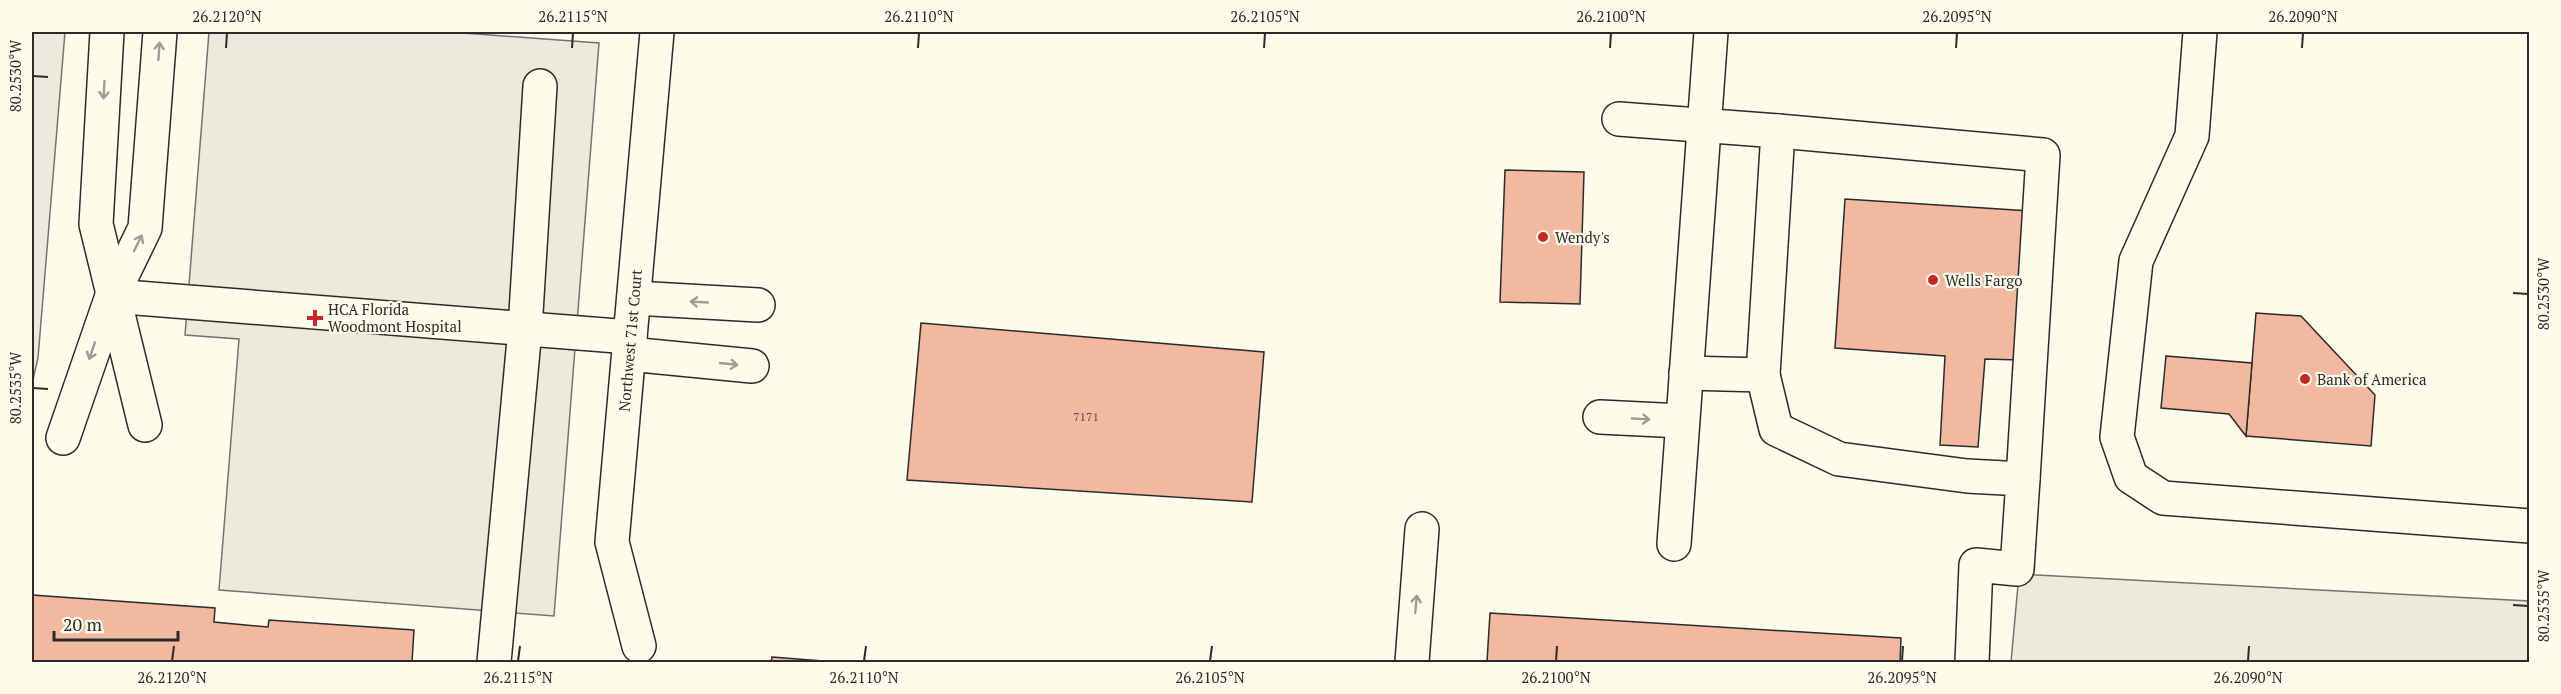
<svg xmlns="http://www.w3.org/2000/svg" width="2561" height="694" font-family="'PT Serif',serif">
  <style>
    .parking { fill: #eceadb; stroke: #74746e; stroke-width: 1.5 }
    .building { fill: #f2b8a0; stroke: #2b2b2b; stroke-width: 1.5 }
    .lines { fill: none; stroke-linecap: round; stroke-linejoin: round }
    .minor-casing { stroke: #2b2b2b; stroke-width: 36 }
    .minor { stroke: #fdfbea; stroke-width: 33 }
    .oneway { stroke: #9e9d94 }
    .ticks { fill: none; stroke: #2b2b2b; stroke-width: 2 }
    .poi-dot { fill: #c62828; stroke: #fdfbea; stroke-width: 2 }
    .labels { text-anchor: middle; dominant-baseline: central; stroke-width: 4.5; stroke-linejoin: round; paint-order: stroke }
    .number-label { font-size: 12px; fill: #5d4e48 }
    .poi-label { font-size: 15px; fill: #2b2b2b; stroke: #fdfbea; text-anchor: start }
    .street-label { font-size: 15px; fill: #2b2b2b; stroke: #fdfbea }
    .neatline { fill: none; stroke: #2b2b2b; stroke-width: 2 }
    .ticks-label { font-size: 15px; text-anchor: middle; fill: #2b2b2b }
  </style>
  <rect width="100%" height="100%" fill="#fdfbea"/>
  <g class="parking">
    <path d="M32,32H65L38,358L32,384Z"/>
    <path d="M209,32H449L599,43L554,616L219,590L239,339L185,335Z"/>
    <path d="M2019,574L2529,601V662H2011Z"/>
  </g>
  <g class="building">
    <path d="M1505,170L1584,172L1580,304L1500,302Z"/>
    <path d="M1845,199L2030,211L2020,360L1985,359L1978,447L1940,445L1945,356L1835,348Z"/>
    <path d="M2256,313L2301,316L2375,395L2371,446L2246,436Z"/>
    <path d="M921,323L1264,352L1252,502L907,480Z"/>
    <path d="M2166,356L2252,363L2246,436L2229,414L2161,408Z"/>
    <path d="M32,595L215,608L214,622L268,627L269,620L414,630L412,662H32Z"/>
    <path d="M1490,613L1901,638L1900,662H1487Z"/>
    <path d="M772,657L836,662H771Z"/>
  </g>
  <g class="lines">
    <g class="minor-casing">
      <g id="minor">
        <path d="M107,32L96,224L145,425"/>
        <path d="M2200,32L2192,136L2136,261L2117,437L2131,477L2163,498L2530,526"/>
        <path d="M1619,119L1778,131L1763,375L1686,373"/>
        <path d="M1778,131L2043,155L2023,479"/>
        <path d="M112,296L630,337"/>
        <path d="M634,298L758,305"/>
        <path d="M629,354L752,366"/>
        <path d="M1763,375L1776,429L1839,459L1967,476L2023,479L2017,569L1976,565L1972,662"/>
        <path d="M1600,417L1682,421"/>
        <path d="M63,438L112,296L145,228L160,32"/>
        <path d="M1674,544L1711,32"/>
        <path id="s1" d="M639,646L612,542L657,32"/>
        <path d="M494,662L525,329L540,86"/>
        <path d="M1412,662L1422,529"/>
      </g>
    </g>
    <use href="#minor" class="minor"/>
  </g>
  <defs><path id="oneway-shaft" d="M-6 0H5M1.5-3L5.5 0L1.5 3" fill="none" stroke-width="1.6" stroke-linecap="round" stroke-linejoin="round" transform="scale(1.5)"/></defs>
  <g class="oneway">
    <use href="#oneway-shaft" transform="translate(159 51) rotate(-86)"/>
    <use href="#oneway-shaft" transform="translate(104 90) rotate(93)"/>
    <use href="#oneway-shaft" transform="translate(138 243) rotate(-64)"/>
    <use href="#oneway-shaft" transform="translate(699 302) rotate(-177)"/>
    <use href="#oneway-shaft" transform="translate(92 351) rotate(109)"/>
    <use href="#oneway-shaft" transform="translate(729 364) rotate(6)"/>
    <use href="#oneway-shaft" transform="translate(1641 419) rotate(3)"/>
    <use href="#oneway-shaft" transform="translate(1416 604) rotate(-85)"/>
  </g>
  <path class="ticks" d="M226,48L227,33M572,48L573,33M918,48L919,33M1264,48L1265,33M1610,48L1611,33M1956,48L1957,33M2302,48L2303,33M33,76L48,77M2513,293L2528,294M33,388L48,389M2513,605L2528,606M172,661L174,646M518,661L520,646M864,661L866,646M1210,661L1212,646M1556,661L1557,646M1902,661L1903,646M2248,661L2249,646"/>
  <g class="poi-dot">
    <circle cx="1543" cy="237" r="6"/>
    <circle cx="1933" cy="280" r="6"/>
    <path d="M312 309h6v6h6v6h-6v6h-6v-6h-6v-6h6z"/>
    <circle cx="2305" cy="379" r="6"/>
  </g>
  <g class="labels">
    <g class="number-label">
      <text x="1086" y="416">7171</text>
    </g>
    <g class="poi-label">
      <text x="1555" y="237">Wendy's</text>
      <text x="1945" y="280">Wells Fargo</text>
      <text x="328" y="309">HCA Florida<tspan x="328" dy="17">Woodmont Hospital</tspan></text>
      <text x="2317" y="379">Bank of America</text>
    </g>
    <g class="street-label">
      <text stroke="none"><textPath href="#s1" startOffset="310">Northwest 71st Court</textPath></text>
    </g>
  </g>
  <rect width="2561" height="694" fill="none" stroke="#fdfbea" stroke-width="66"/>
  <path d="M54 631v9h124v-9" fill="none" stroke="#2b2b2b" stroke-width="3"/>
  <text x="63" y="631" font-size="18" fill="#2b2b2b" stroke="#fdfbea" stroke-width="4.5" paint-order="stroke">20 m</text>
  <rect x="33" y="33" width="2495" height="628" class="neatline"/>
  <g class="ticks-label">
    <text x="227" y="22">26.2120°N</text>
    <text x="573" y="22">26.2115°N</text>
    <text x="919" y="22">26.2110°N</text>
    <text x="1265" y="22">26.2105°N</text>
    <text x="1611" y="22">26.2100°N</text>
    <text x="1957" y="22">26.2095°N</text>
    <text x="2303" y="22">26.2090°N</text>
    <text transform="translate(16 76) rotate(-90)" y="5">80.2530°W</text>
    <text transform="translate(2544 294) rotate(-90)" y="5">80.2530°W</text>
    <text transform="translate(16 388) rotate(-90)" y="5">80.2535°W</text>
    <text transform="translate(2544 606) rotate(-90)" y="5">80.2535°W</text>
    <text x="172" y="683">26.2120°N</text>
    <text x="518" y="683">26.2115°N</text>
    <text x="864" y="683">26.2110°N</text>
    <text x="1210" y="683">26.2105°N</text>
    <text x="1556" y="683">26.2100°N</text>
    <text x="1902" y="683">26.2095°N</text>
    <text x="2248" y="683">26.2090°N</text>
  </g>
</svg>
